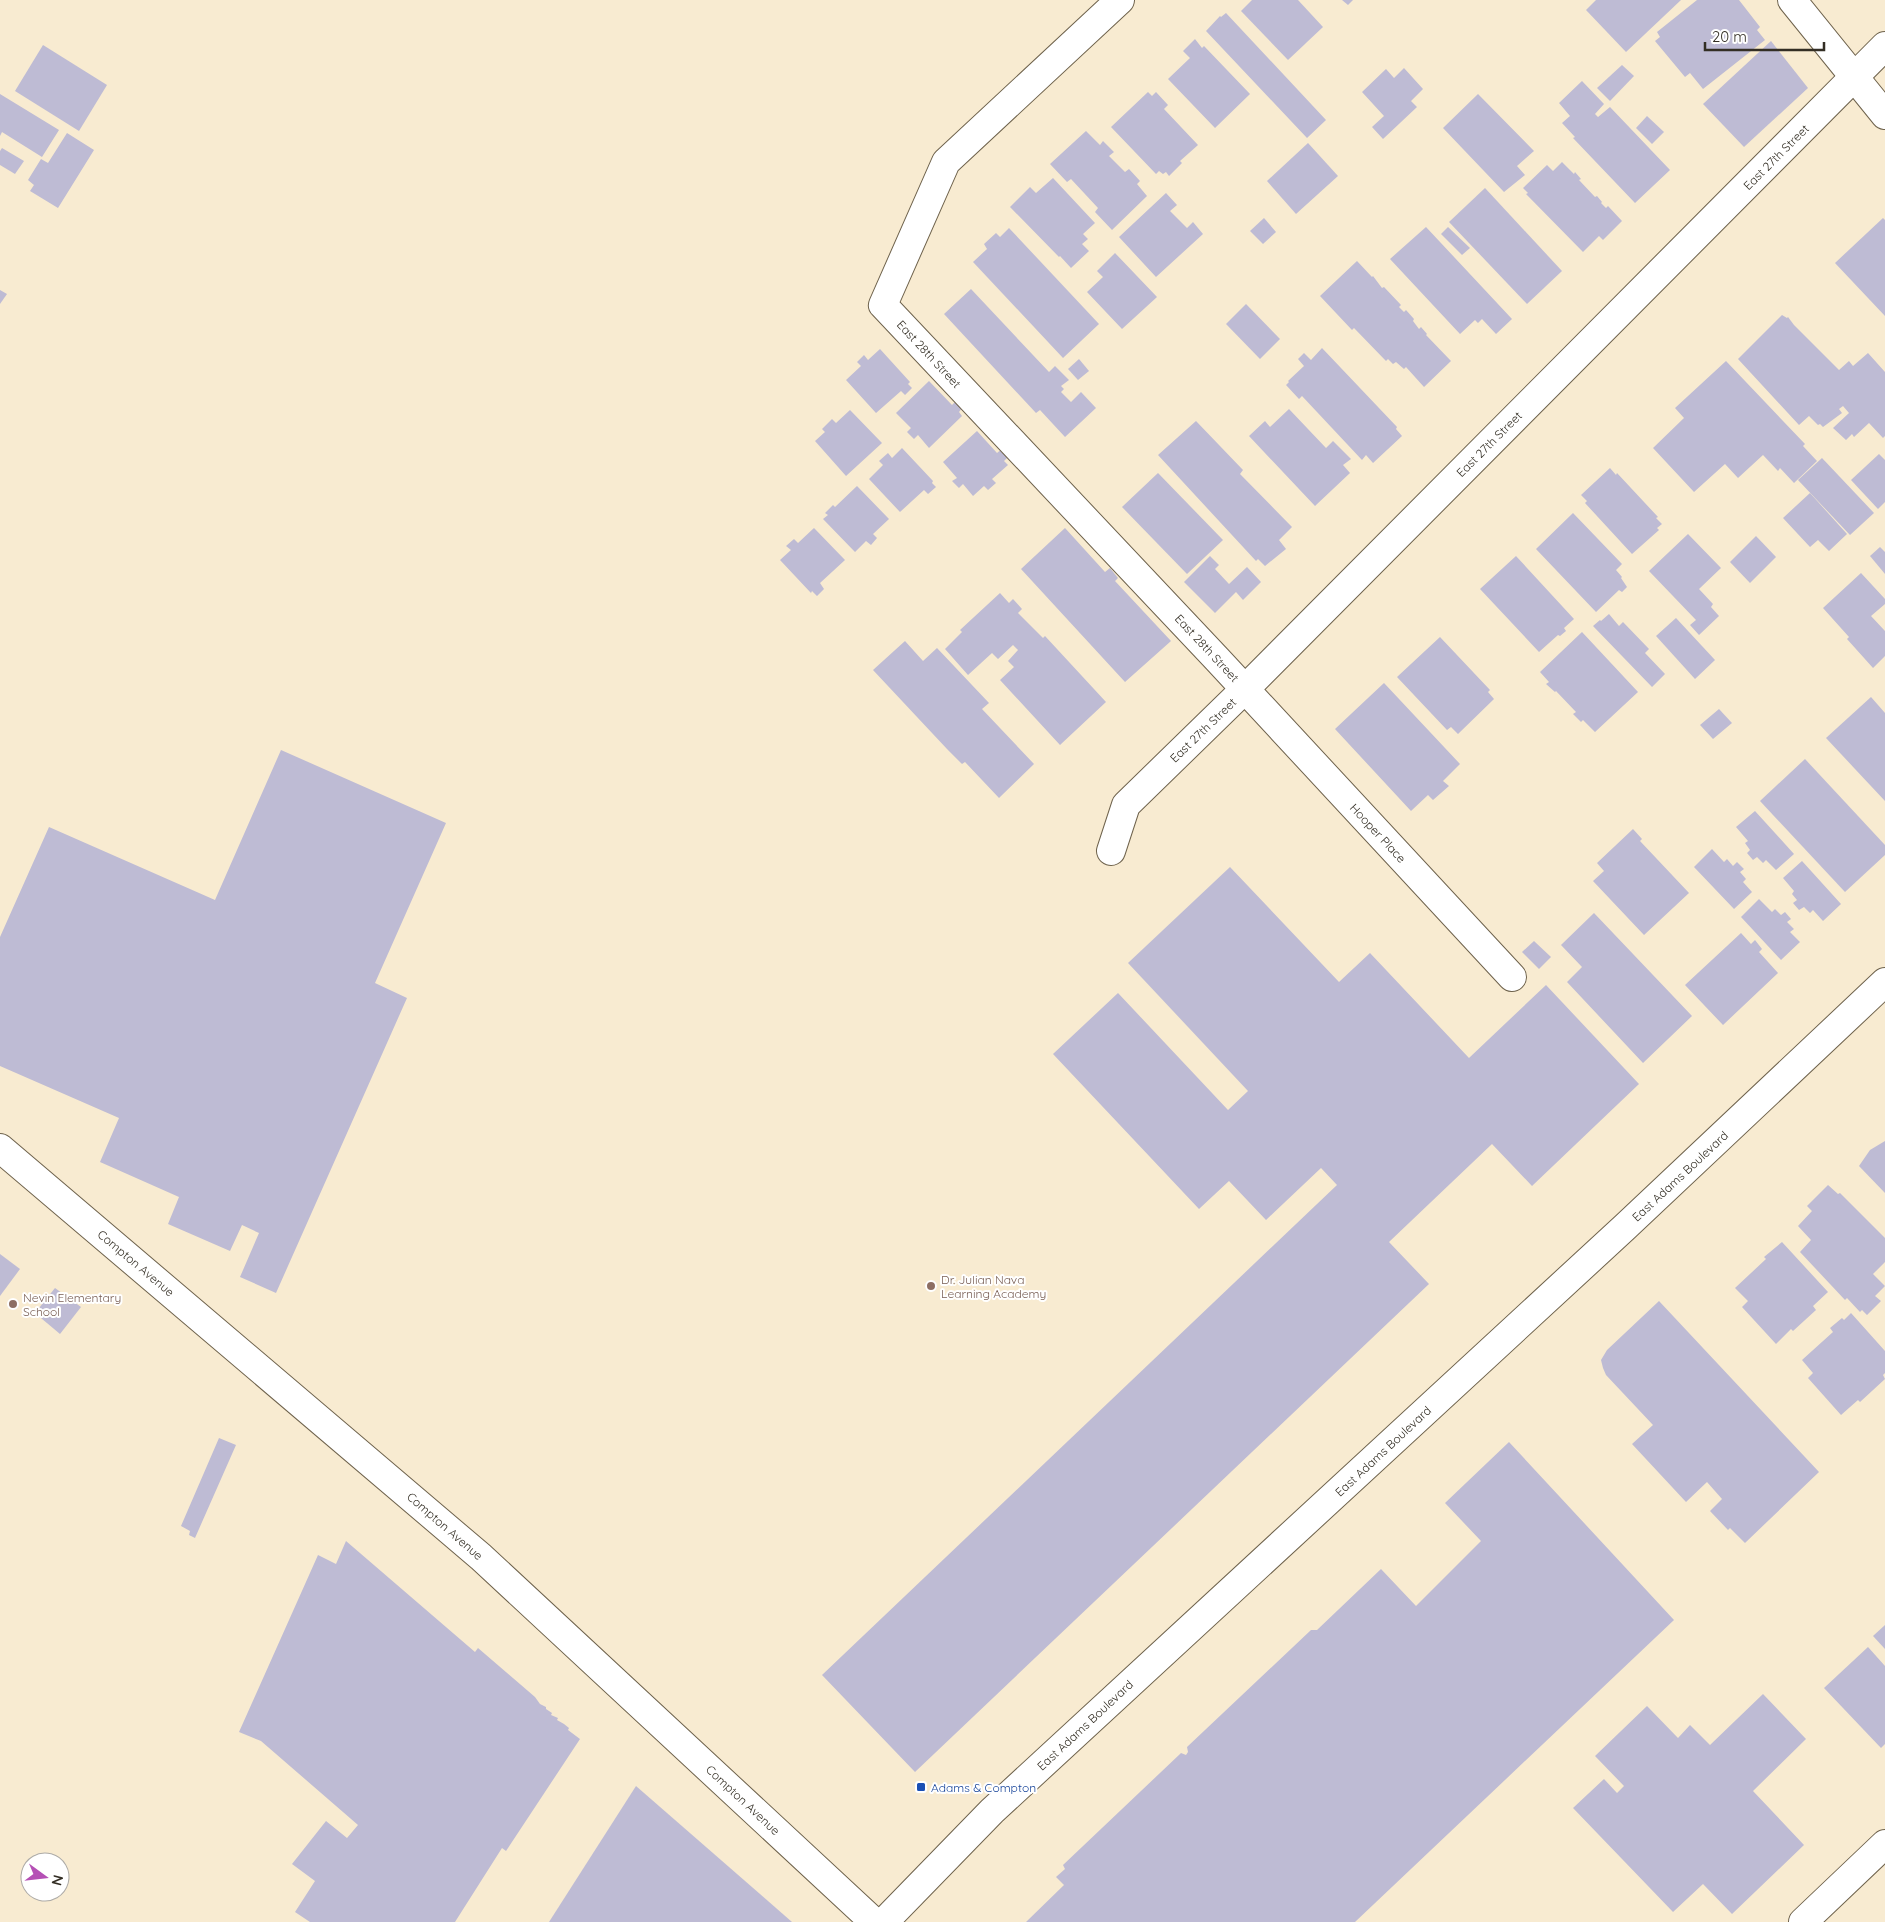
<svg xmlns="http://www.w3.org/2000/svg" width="1885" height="1922" font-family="Quicksand,sans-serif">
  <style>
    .building { fill: #bebbd4 }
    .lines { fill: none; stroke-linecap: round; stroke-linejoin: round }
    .minor-casing { stroke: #6e624c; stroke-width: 30 }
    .minor { stroke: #fff; stroke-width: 28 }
    .education-dot { fill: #8d6e63; stroke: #fff; stroke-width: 2 }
    .transit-dot { fill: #1a4fb4; stroke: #fff; stroke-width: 2 }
    .labels { text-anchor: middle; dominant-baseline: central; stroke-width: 4; stroke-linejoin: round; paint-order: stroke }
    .street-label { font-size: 12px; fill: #332e24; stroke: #fff }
    .education-label { font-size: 12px; fill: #785e54; stroke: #fff; text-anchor: start }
    .transit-label { font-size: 12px; fill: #164399; stroke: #fff; text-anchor: start }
  </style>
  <rect width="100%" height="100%" fill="#f8ebd1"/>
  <g class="building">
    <path d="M1252,0H1298L1323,27L1288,60L1241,11Z"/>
    <path d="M1342,0H1353L1348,5Z"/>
    <path d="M1596,0H1681L1626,52L1586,10Z"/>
    <path d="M1697,0H1739L1760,27L1757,30L1765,40L1703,89L1690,73L1685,77L1655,41L1660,37L1657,32Z"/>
    <path d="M1226,13L1326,120L1307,138L1206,31L1220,16L1221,17Z"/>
    <path d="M1195,39L1202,48L1204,46L1250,94L1215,128L1168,79L1190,58L1183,51Z"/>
    <path d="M1771,41L1808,88L1744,147L1703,104Z"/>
    <path d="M43,45L107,85L79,131L15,91Z"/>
    <path d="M1622,65L1634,76L1610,101L1597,88Z"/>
    <path d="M1404,68L1423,89L1411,101L1417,107L1383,139L1372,127L1384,116L1362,92L1386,69L1394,78Z"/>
    <path d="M1582,81L1604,104L1595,114L1598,117L1610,107L1670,170L1635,203L1573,138L1575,137L1562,123L1570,116L1559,103Z"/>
    <path d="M1148,92L1152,96L1156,92L1168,105L1164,109L1198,145L1180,161L1182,163L1169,176L1166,172L1163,174L1159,171L1156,174L1111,127Z"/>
    <path d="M0,94L59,130L42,157L2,132L0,136Z"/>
    <path d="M1478,94L1534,151L1517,166L1525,175L1504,192L1443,128Z"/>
    <path d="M1647,116L1664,132L1652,144L1636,128Z"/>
    <path d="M1086,131L1100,145L1103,141L1114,152L1109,156L1125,172L1129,169L1140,181L1137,184L1147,196L1112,230L1095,212L1098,208L1071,179L1067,182L1050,164Z"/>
    <path d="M67,133L94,150L58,208L30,191L34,185L28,180L41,159L48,163Z"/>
    <path d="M1308,143L1338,176L1296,214L1267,181Z"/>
    <path d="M2,148L24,161L15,174L0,165V151Z"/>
    <path d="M1562,162L1574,174L1575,172L1581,179L1579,180L1595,197L1597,196L1602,202L1601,203L1606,208L1608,206L1622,221L1603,240L1599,236L1583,252L1526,194L1528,193L1523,188L1547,165L1553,171Z"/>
    <path d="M1053,178L1095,223L1083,234L1088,239L1082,244L1089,251L1071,268L1060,256L1059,257L1010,207L1030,187L1036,193Z"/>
    <path d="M1485,188L1562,271L1527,304L1449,222Z"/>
    <path d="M1166,193L1177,205L1170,211L1187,228L1193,222L1203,234L1156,277L1119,237Z"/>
    <path d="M1264,218L1276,232L1263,244L1250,231Z"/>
    <path d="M1883,218L1885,220V316L1835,263Z"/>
    <path d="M1426,227L1512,319L1496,334L1482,319L1478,323L1475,320L1460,334L1390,259Z"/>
    <path d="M1448,227L1470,248L1462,255L1441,234Z"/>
    <path d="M1009,228L1099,324L1063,358L973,262L987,249L984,244L996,233L1000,237Z"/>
    <path d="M1115,253L1157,297L1122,329L1087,292L1103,277L1097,271Z"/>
    <path d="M1357,261L1372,277L1373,276L1382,288L1384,287L1401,305L1399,307L1404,312L1406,310L1414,319L1413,321L1419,329L1421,327L1427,334L1426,335L1451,361L1424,387L1406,367L1404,369L1396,362L1393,364L1388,359L1386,361L1354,328L1352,330L1320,296Z"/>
    <path d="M971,289L1049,372L1055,366L1069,380L1061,386L1064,389L1061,392L1071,402L1081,392L1096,408L1065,437L1040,410L1036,413L944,314Z"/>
    <path d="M0,290L7,294L0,304Z"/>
    <path d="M1246,304L1280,339L1260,359L1226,324Z"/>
    <path d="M1782,315L1787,318L1788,317L1794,325L1839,370L1849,361L1853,366L1868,353L1885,372V436L1883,438L1869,423L1854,437L1852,434L1846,440L1833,428L1849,413L1843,406L1839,409L1842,413L1823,427L1820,424L1818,425L1809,416L1799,425L1738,359Z"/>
    <path d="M1322,348L1397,427L1396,429L1402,436L1373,463L1366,455L1362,460L1302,396L1299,399L1286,385L1289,382L1288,381L1304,366L1298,359L1304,353L1311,360Z"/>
    <path d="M880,349L910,382L908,384L912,388L905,395L901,391L876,413L846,380L861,366L857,362L864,355L868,360Z"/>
    <path d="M1079,359L1089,371L1078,380L1068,369Z"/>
    <path d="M1726,361L1805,444L1803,446L1817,461L1794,483L1780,468L1778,471L1763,455L1738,478L1725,464L1694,492L1653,448L1684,418L1675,408Z"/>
    <path d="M929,381L952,405L956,401L962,408L959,412L962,416L929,448L918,435L914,439L907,432L911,428L896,413Z"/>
    <path d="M1289,409L1326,448L1333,441L1351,459L1343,465L1350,473L1315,506L1249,436L1265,421L1270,427Z"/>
    <path d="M850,410L882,443L846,476L815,441L825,432L822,429L832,419L836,423Z"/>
    <path d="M1196,421L1243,470L1240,474L1292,527L1279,540L1286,549L1265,566L1258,559L1256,561L1158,455Z"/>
    <path d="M977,431L997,453L1002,449L1008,457L1004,461L1008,465L992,479L996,483L988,490L984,486L973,496L963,484L959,488L952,481L957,478L943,462Z"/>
    <path d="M902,448L933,481L932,483L936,487L928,494L924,490L900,512L869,479L883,465L879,461L888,453L892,458Z"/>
    <path d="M1879,454L1885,460V502L1878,509L1851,480Z"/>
    <path d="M1822,458L1874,513L1850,535L1798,480Z"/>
    <path d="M1610,468L1616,475L1617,473L1658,517L1656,518L1662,524L1657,528L1659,530L1632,554L1585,503L1587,501L1581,495Z"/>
    <path d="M1158,473L1223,540L1187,574L1122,507Z"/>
    <path d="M857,486L889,519L873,534L877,538L871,545L866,541L855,552L823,519L828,515L825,513L833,505L835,507Z"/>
    <path d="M1810,493L1847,534L1829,551L1818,540L1810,547L1783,518Z"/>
    <path d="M1573,513L1622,564L1616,570L1622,577L1621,578L1627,587L1622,592L1619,590L1596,612L1536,549Z"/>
    <path d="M814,528L845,560L820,583L824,589L817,596L812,591L811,593L780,560L791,550L786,546L794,539L798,543Z"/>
    <path d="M1065,528L1105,572L1110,568L1118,578L1115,581L1171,641L1125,682L1021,569Z"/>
    <path d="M1688,534L1721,568L1699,589L1713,604L1711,607L1719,616L1699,635L1690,625L1696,620L1649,571Z"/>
    <path d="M1756,536L1776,557L1750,583L1730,562Z"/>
    <path d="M1880,547L1885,552V574L1870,556Z"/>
    <path d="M1210,556L1219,565L1215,569L1229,584L1247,567L1261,582L1243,600L1236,592L1215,613L1184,582Z"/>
    <path d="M1516,556L1574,619L1564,628L1566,631L1560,636L1558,635L1539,652L1480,589Z"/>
    <path d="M1861,573L1885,599V604L1871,616L1885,631V656L1873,668L1847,639L1849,637L1823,608Z"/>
    <path d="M1000,593L1009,603L1013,599L1022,609L1018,613L1043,638L1045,636L1106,702L1060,745L1000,680L1014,667L1008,661L1018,650L1013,645L998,659L992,653L968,675L945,649L962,632L960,630Z"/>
    <path d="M1609,614L1619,626L1623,622L1649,649L1645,653L1665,674L1652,687L1593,626L1600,620L1601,621Z"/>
    <path d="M1676,618L1715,660L1695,679L1656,636Z"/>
    <path d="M1582,632L1638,692L1595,732L1583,720L1581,722L1573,714L1576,712L1556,691L1555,692L1546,684L1549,682L1540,672Z"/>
    <path d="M1440,637L1490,690L1488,692L1494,699L1458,734L1451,727L1447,730L1397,677Z"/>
    <path d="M905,641L923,661L937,648L989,703L982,709L1034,764L999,798L965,762L962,764L947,749L873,670Z"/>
    <path d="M1384,683L1460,764L1443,781L1449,786L1433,800L1428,795L1411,811L1335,729Z"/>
    <path d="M1871,697L1885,713V801L1826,738Z"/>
    <path d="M1719,709L1732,723L1713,739L1700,725Z"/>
    <path d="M281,750L446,823L375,983L407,998L276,1293L240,1277L259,1233L242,1225L230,1251L168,1224L179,1197L100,1162L119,1118L0,1066V937L49,827L215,900Z"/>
    <path d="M1805,759L1885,845V855L1845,892L1760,801Z"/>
    <path d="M1755,811L1794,854L1776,870L1766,860L1763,863L1757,857L1753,860L1747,853L1750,850L1745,843L1748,841L1736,827Z"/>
    <path d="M1633,829L1642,839L1640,841L1689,893L1644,935L1593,881L1604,871L1597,863Z"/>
    <path d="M1712,849L1724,862L1727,859L1733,866L1737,862L1744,869L1740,872L1746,879L1743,882L1752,892L1734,909L1694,867Z"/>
    <path d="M1802,861L1841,904L1823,921L1813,910L1810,913L1804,907L1799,910L1793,903L1797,900L1792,894L1794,891L1783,878Z"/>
    <path d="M1230,867L1339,982L1370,953L1469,1058L1546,985L1639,1084L1532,1186L1492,1144L1389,1242L1429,1284L915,1772L822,1675L1337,1185L1321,1168L1266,1220L1229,1181L1199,1209L1053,1054L1118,993L1228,1110L1248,1091L1128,963Z"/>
    <path d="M1759,899L1772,912L1775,909L1781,915L1785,912L1791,919L1787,922L1794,929L1790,932L1800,942L1781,960L1741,917Z"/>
    <path d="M1594,913L1692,1016L1643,1063L1567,982L1582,967L1561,945Z"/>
    <path d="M1741,933L1751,944L1755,940L1762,949L1759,952L1778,973L1723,1025L1685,985Z"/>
    <path d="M1534,941L1551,957L1539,969L1522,952Z"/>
    <path d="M1885,1141V1193L1859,1166L1870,1150Z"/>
    <path d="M1828,1185L1838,1194L1840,1193L1885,1238V1262L1873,1274L1885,1286L1875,1296L1881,1301L1867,1315L1862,1310L1860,1312L1847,1298L1845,1300L1800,1252L1811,1240L1798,1226L1812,1211L1807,1206Z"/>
    <path d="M1782,1242L1828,1292L1813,1306L1816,1310L1793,1331L1791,1329L1776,1344L1742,1307L1748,1301L1735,1288L1766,1259L1764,1257Z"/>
    <path d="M0,1254L20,1269L0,1296Z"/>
    <path d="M55,1288L81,1307L60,1334L35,1313Z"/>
    <path d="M1659,1301L1819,1472L1745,1543L1730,1528L1728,1530L1710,1511L1722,1499L1707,1482L1686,1502L1632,1444L1653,1425L1606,1375L1603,1368L1601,1360L1607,1350Z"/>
    <path d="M1851,1313L1885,1351V1373L1883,1375L1885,1379L1860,1402L1858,1400L1841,1415L1808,1378L1813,1373L1802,1360L1833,1332L1830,1328L1842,1318L1844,1320Z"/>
    <path d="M219,1438L236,1445L195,1538L189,1535L190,1531L181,1526Z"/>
    <path d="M1509,1442L1674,1620L1355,1922H1026L1064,1885L1056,1877L1065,1869L1063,1865L1180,1754L1181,1753L1186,1755L1188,1752L1187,1747L1311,1630H1317L1381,1569L1416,1606L1481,1541L1445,1503Z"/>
    <path d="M346,1541L475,1652L478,1648L535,1697L540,1704L546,1707V1709L552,1713L551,1715L558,1718L557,1720L564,1724L569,1728L568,1730L580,1739L506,1851L502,1848L455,1922H310L295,1912L315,1881L292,1864L326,1821L347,1838L358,1825L261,1741L239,1732L318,1555L336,1564Z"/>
    <path d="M1885,1625V1649L1873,1636Z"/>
    <path d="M1868,1647L1885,1666V1744L1881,1748L1824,1688Z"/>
    <path d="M1763,1694L1806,1739L1753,1791L1804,1845L1732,1914L1703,1884L1673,1912L1573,1808L1604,1779L1617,1793L1624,1786L1595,1756L1647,1706L1678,1738L1690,1725L1710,1745Z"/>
    <path d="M636,1786L792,1922H549Z"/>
  </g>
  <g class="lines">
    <g class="minor-casing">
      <g id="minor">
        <path d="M1120,0L946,162L883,305L1217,659L1512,977"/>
        <path d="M1792,0L1885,115"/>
        <path d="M1111,851L1126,805L1245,689L1885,46"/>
        <path d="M0,1148L481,1557L874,1922"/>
        <path d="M884,1922L992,1811L1625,1227L1885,982"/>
        <path d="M1803,1922L1885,1844"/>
      </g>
    </g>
    <use href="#minor" class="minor"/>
  </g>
  <g class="education-dot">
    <circle cx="931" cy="1286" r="5"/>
    <circle cx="13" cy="1304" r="5"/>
  </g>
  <rect class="transit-dot" x="916" y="1782" width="10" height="10" rx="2.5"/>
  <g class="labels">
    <g class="street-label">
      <text transform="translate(1776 157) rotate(-45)">East 27th Street</text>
      <text transform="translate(929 354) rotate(47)">East 28th Street</text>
      <text transform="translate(1489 444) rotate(-45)">East 27th Street</text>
      <text transform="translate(1207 648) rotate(47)">East 28th Street</text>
      <text transform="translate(1203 730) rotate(-44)">East 27th Street</text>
      <text transform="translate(1378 833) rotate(47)">Hooper Place</text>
      <text transform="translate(1680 1176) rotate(-43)">East Adams Boulevard</text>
      <text transform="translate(136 1263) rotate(40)">Compton Avenue</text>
      <text transform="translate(1383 1451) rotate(-43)">East Adams Boulevard</text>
      <text transform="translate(445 1526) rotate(41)">Compton Avenue</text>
      <text transform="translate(1085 1725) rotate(-43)">East Adams Boulevard</text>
      <text transform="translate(743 1800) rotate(43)">Compton Avenue</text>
    </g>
    <g class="education-label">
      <text x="941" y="1279">Dr. Julian Nava<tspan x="941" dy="14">Learning Academy</tspan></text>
      <text x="23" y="1297">Nevin Elementary<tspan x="23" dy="14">School</tspan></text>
    </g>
    <g class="transit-label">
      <text x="931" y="1787">Adams &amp; Compton</text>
    </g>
  </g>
  <g transform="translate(45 1877) rotate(105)"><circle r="24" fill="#ffffff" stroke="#adaba7"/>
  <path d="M0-4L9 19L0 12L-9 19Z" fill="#b550b5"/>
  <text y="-8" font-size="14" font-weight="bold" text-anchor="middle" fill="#332e24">N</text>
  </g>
  <path d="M1705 42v8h119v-8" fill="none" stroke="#332e24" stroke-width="2.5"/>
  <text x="1712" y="42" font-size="15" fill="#332e24" stroke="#ffffff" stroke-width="4" paint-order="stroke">20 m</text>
</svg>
